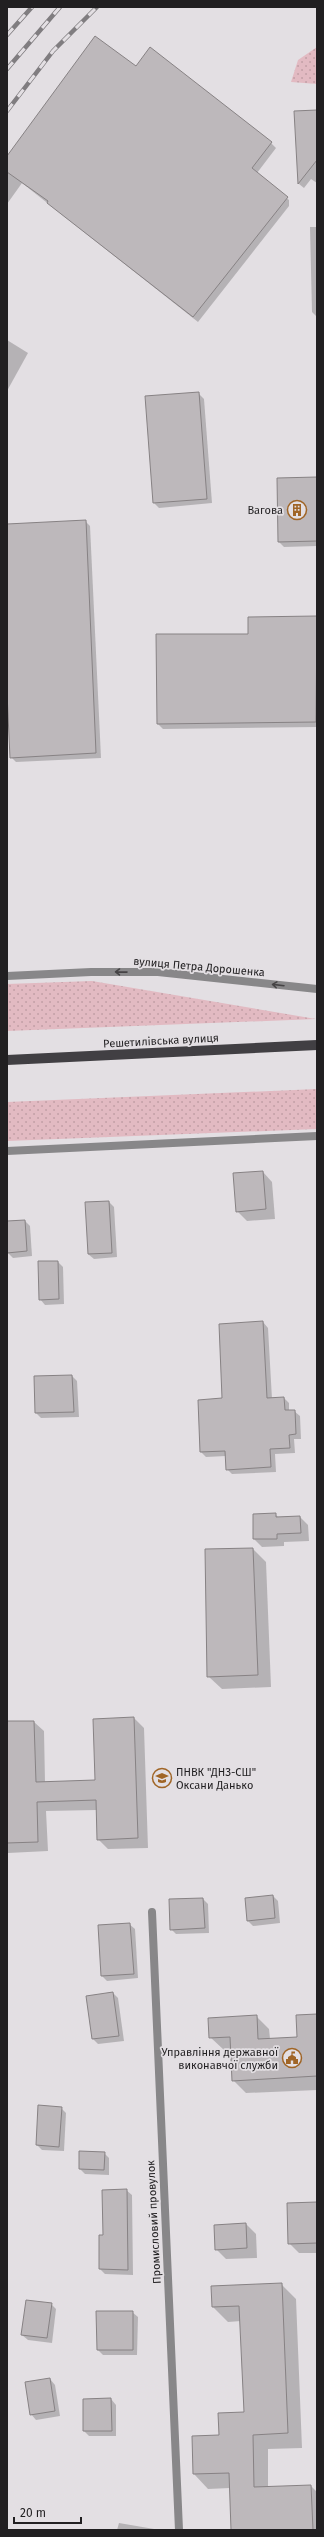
<svg xmlns="http://www.w3.org/2000/svg" width="324" height="2537" font-family="'Fira Sans',sans-serif">
  <style>
    .grass { fill: url(#grass-dots) }
    .shadow { fill: #0003 }
    .building { fill: #bdb8bb; stroke: #878284 }
    .lines { fill: none; stroke-linecap: round; stroke-linejoin: round }
    .minor { stroke: #888789; stroke-width: 8 }
    .primary { stroke: #413f43; stroke-width: 10 }
    .rail-casing { stroke: #807d80; stroke-width: 4.5 }
    .rail { stroke: #e3dfe3; stroke-width: 3; stroke-dasharray: 9; stroke-linecap: butt }
    .oneway { stroke: #454345 }
    .labels { text-anchor: middle; dominant-baseline: central; stroke-width: 3.5; stroke-linejoin: round; paint-order: stroke }
    .poi-label { font-size: 11px; fill: #211f21; stroke: #e3dfe3; text-anchor: end }
    .street-label { font-size: 11px; fill: #211f21; stroke: #e3dfe3 }
  </style>
  <defs>
    <pattern id="grass-dots" width="8" height="8" patternUnits="userSpaceOnUse"><rect width="8" height="8" fill="#e2bac2"/><path d="M2 2h.1M6 6h.1" fill="none" stroke="#c29fa6" stroke-width="1.8" stroke-linecap="round"/></pattern>
  </defs>
  <rect width="100%" height="100%" fill="#e3dfe3"/>
  <g class="grass">
    <path d="M317,47V84L291,82L298,60Z"/>
    <path d="M92,981L316,1019L7,1031V984Z"/>
    <path d="M317,1089V1129L7,1141V1102Z"/>
  </g>
  <g class="shadow">
    <path d="M136,67L271,143L276,148L257,173L289,200V206L198,322L22,183L7,204V158Z"/>
    <path d="M317,111V183L311,179L304,188L299,184L295,112Z"/>
    <path d="M310,227H317V317L312,312Z"/>
    <path d="M7,340L28,353L7,391Z"/>
    <path d="M198,393L204,399L212,503L159,508L154,503Z"/>
    <path d="M317,478V546L284,547L279,542Z"/>
    <path d="M85,521L90,526L101,758L16,762L11,757L7,671V525Z"/>
    <path d="M317,617V727L163,729L158,724L249,635V618Z"/>
    <path d="M263,1172L272,1182L275,1219L247,1221L237,1211Z"/>
    <path d="M109,1202L114,1207L117,1257L94,1259L88,1254Z"/>
    <path d="M25,1221L30,1226L32,1256L13,1258L8,1253L7,1222Z"/>
    <path d="M58,1262L63,1267L64,1304L45,1305L40,1299Z"/>
    <path d="M263,1322L268,1328L272,1399L284,1398L289,1403V1411H294L300,1416L301,1439H294L295,1453L275,1454L276,1472L232,1474L227,1469L226,1456L206,1457L201,1452L224,1399Z"/>
    <path d="M72,1376L77,1381L79,1417L41,1418L36,1413Z"/>
    <path d="M275,1514L279,1518L300,1517L308,1525L309,1541L284,1542V1546L262,1547L254,1539Z"/>
    <path d="M253,1549L266,1562L271,1687L222,1689L208,1676Z"/>
    <path d="M134,1718L144,1728L148,1848L108,1849L98,1839L97,1810L46,1811L48,1851L8,1853L7,1722H34L44,1731L45,1782L96,1781Z"/>
    <path d="M273,1896L278,1901L280,1923L253,1926L248,1921Z"/>
    <path d="M203,1899L208,1904L209,1933L176,1934L171,1929Z"/>
    <path d="M129,1924L135,1929L138,1978L107,1981L102,1976Z"/>
    <path d="M113,1993L118,1998L124,2041L98,2044L93,2039L88,1996Z"/>
    <path d="M317,2015V2090L246,2093L233,2080L231,2050H224L210,2037L256,2016L269,2029L270,2039L298,2038Z"/>
    <path d="M61,2108L66,2113L64,2151L42,2150L37,2145Z"/>
    <path d="M104,2153L109,2158V2175L85,2174L80,2169Z"/>
    <path d="M126,2190L132,2195L133,2275L105,2274L100,2269V2236H104Z"/>
    <path d="M317,2203V2253H299L289,2243Z"/>
    <path d="M246,2224L256,2234L257,2258L226,2259L216,2249Z"/>
    <path d="M281,2284L296,2299L302,2448L268,2449V2487L311,2486L317,2492V2530H232L230,2488L208,2489L194,2474L220,2436L245,2413L241,2321L228,2322L213,2307Z"/>
    <path d="M51,2304L56,2309L52,2343L28,2340L22,2335Z"/>
    <path d="M132,2312L138,2317L137,2355H103L98,2350Z"/>
    <path d="M50,2379L55,2385L60,2416L36,2420L31,2414Z"/>
    <path d="M111,2399L116,2405V2436H89L84,2431V2400Z"/>
    <path d="M119,2523L160,2530H117Z"/>
  </g>
  <g class="building">
    <path d="M95,36L136,66L150,47L272,142L252,168L288,197L193,317L47,203L48,201L7,172V156Z"/>
    <path d="M317,110V160L298,184L294,111Z"/>
    <path d="M199,392L207,499L153,503L145,396Z"/>
    <path d="M317,477V541L278,542L277,478Z"/>
    <path d="M86,520L96,753L10,758L7,693V524Z"/>
    <path d="M317,616L316,722L157,724L156,634H248V617Z"/>
    <path d="M263,1171L266,1209L236,1212L233,1173Z"/>
    <path d="M109,1201L112,1253L88,1254L85,1202Z"/>
    <path d="M25,1220L27,1251L7,1253V1221Z"/>
    <path d="M38,1261H58L59,1299L39,1300Z"/>
    <path d="M263,1321L267,1398L284,1397L285,1410H295L296,1434L289,1435L290,1448L270,1449L271,1467L226,1470L225,1451L200,1452L198,1400L222,1398L219,1324Z"/>
    <path d="M72,1375L74,1412L35,1413L34,1376Z"/>
    <path d="M276,1513V1517L300,1516L301,1533L277,1534V1539H253V1514Z"/>
    <path d="M253,1548L258,1675L207,1677L205,1549Z"/>
    <path d="M134,1717L138,1838L97,1840L96,1800L37,1802L38,1842L7,1843V1721H34L36,1782L95,1780L93,1719Z"/>
    <path d="M273,1895L275,1918L247,1921L245,1898Z"/>
    <path d="M203,1898L205,1928L170,1930L169,1899Z"/>
    <path d="M130,1923L134,1974L101,1976L98,1925Z"/>
    <path d="M113,1992L119,2036L92,2039L86,1996Z"/>
    <path d="M317,2014V2076L232,2081L230,2037L209,2038L208,2018L257,2015L258,2039L297,2037L296,2015Z"/>
    <path d="M38,2105L62,2107L59,2147L36,2145Z"/>
    <path d="M79,2151L105,2152L104,2170L79,2169Z"/>
    <path d="M127,2189L128,2270L99,2269V2235H103L102,2190Z"/>
    <path d="M317,2202V2243L288,2244L287,2203Z"/>
    <path d="M246,2223L247,2248L215,2250L214,2225Z"/>
    <path d="M282,2283L288,2433L253,2435L254,2487L311,2485L313,2530H231L229,2473L193,2474L192,2436L219,2435L218,2413L244,2412L239,2306L212,2307L211,2286Z"/>
    <path d="M26,2300L52,2303L47,2338L21,2335Z"/>
    <path d="M96,2311H133V2350H97Z"/>
    <path d="M50,2378L55,2411L30,2415L25,2382Z"/>
    <path d="M111,2398L112,2431H83V2399Z"/>
  </g>
  <g class="lines">
    <g class="minor">
      <path d="M7,976L91,972H158L317,989"/>
      <path d="M7,1151L317,1136"/>
      <path d="M152,1912L179,2530"/>
    </g>
    <path class="primary" d="M7,1060L317,1045"/>
    <g class="rail-casing">
      <g id="rail">
        <path d="M7,35L32,7"/>
        <path d="M7,69L60,7"/>
        <path d="M7,111L53,51L97,7"/>
      </g>
    </g>
    <use href="#rail" class="rail"/>
  </g>
  <defs><path id="oneway-shaft" d="M-6 0H5M1.5-3L5.5 0L1.5 3" fill="none" stroke-width="1.6" stroke-linecap="round" stroke-linejoin="round"/></defs>
  <g class="oneway">
    <use href="#oneway-shaft" transform="translate(121 972) rotate(-179)"/>
    <use href="#oneway-shaft" transform="translate(278 985) rotate(-173)"/>
  </g>
  <defs>
    <g id="building-ring" transform="scale(1)"><circle r="9.5" fill="#e3dfe3" stroke="#a06526" stroke-width="1.5"/><path d="M-4-6H4V6H1V3H-1V6H-4ZM-2.5-4.3h1.7v1.8h-1.7ZM.8-4.3h1.7v1.8H.8ZM-2.5-1h1.7V.8h-1.7ZM.8-1h1.7V.8H.8Z" fill="#a06526"/></g>
    <g id="school-ring" transform="scale(1)"><circle r="9.5" fill="#e3dfe3" stroke="#a06526" stroke-width="1.5"/><path d="M0-5L7-2L0 1L-7-2ZM-4 1L0 2.5L4 1V4Q0 6-4 4Z" fill="#a06526"/></g>
    <g id="civic-ring" transform="scale(1)"><circle r="9.5" fill="#e3dfe3" stroke="#a06526" stroke-width="1.5"/><path d="M-.6-6.5H3V-4.5H.6V-3L4-1V1h2V6H-6V1h2V-1L-.6-3ZM-1.2 2.5V6h2.4V2.5Z" fill="#a06526"/></g>
  </defs>
  <g fill-rule="evenodd">
    <use href="#building-ring" x="297" y="510"/>
    <use href="#school-ring" x="162" y="1778"/>
    <use href="#civic-ring" x="292" y="2058"/>
  </g>
  <g class="labels">
    <g class="poi-label">
      <text x="283" y="510">Вагова</text>
      <text x="176" y="1772" text-anchor="start">ПНВК "ДНЗ-СШ"<tspan x="176" dy="13">Оксани Данько</tspan></text>
      <text x="278" y="2052">Управління державної<tspan x="278" dy="13">виконавчої служби</tspan></text>
    </g>
    <g class="street-label">
      <text transform="translate(199 967) rotate(5)">вулиця Петра Дорошенка</text>
      <text transform="translate(161 1041) rotate(-3)">Решетилівська вулиця</text>
      <text transform="translate(154 2222) rotate(-93)">Промисловий провулок</text>
    </g>
  </g>
  <rect width="324" height="2537" fill="none" stroke="#211f21" stroke-width="16"/>
  <path d="M14 2517v6h67v-6" fill="none" stroke="#211f21" stroke-width="2"/>
  <text x="20" y="2517" font-size="12" fill="#211f21" stroke="#e3dfe3" stroke-width="3" paint-order="stroke">20 m</text>
</svg>
